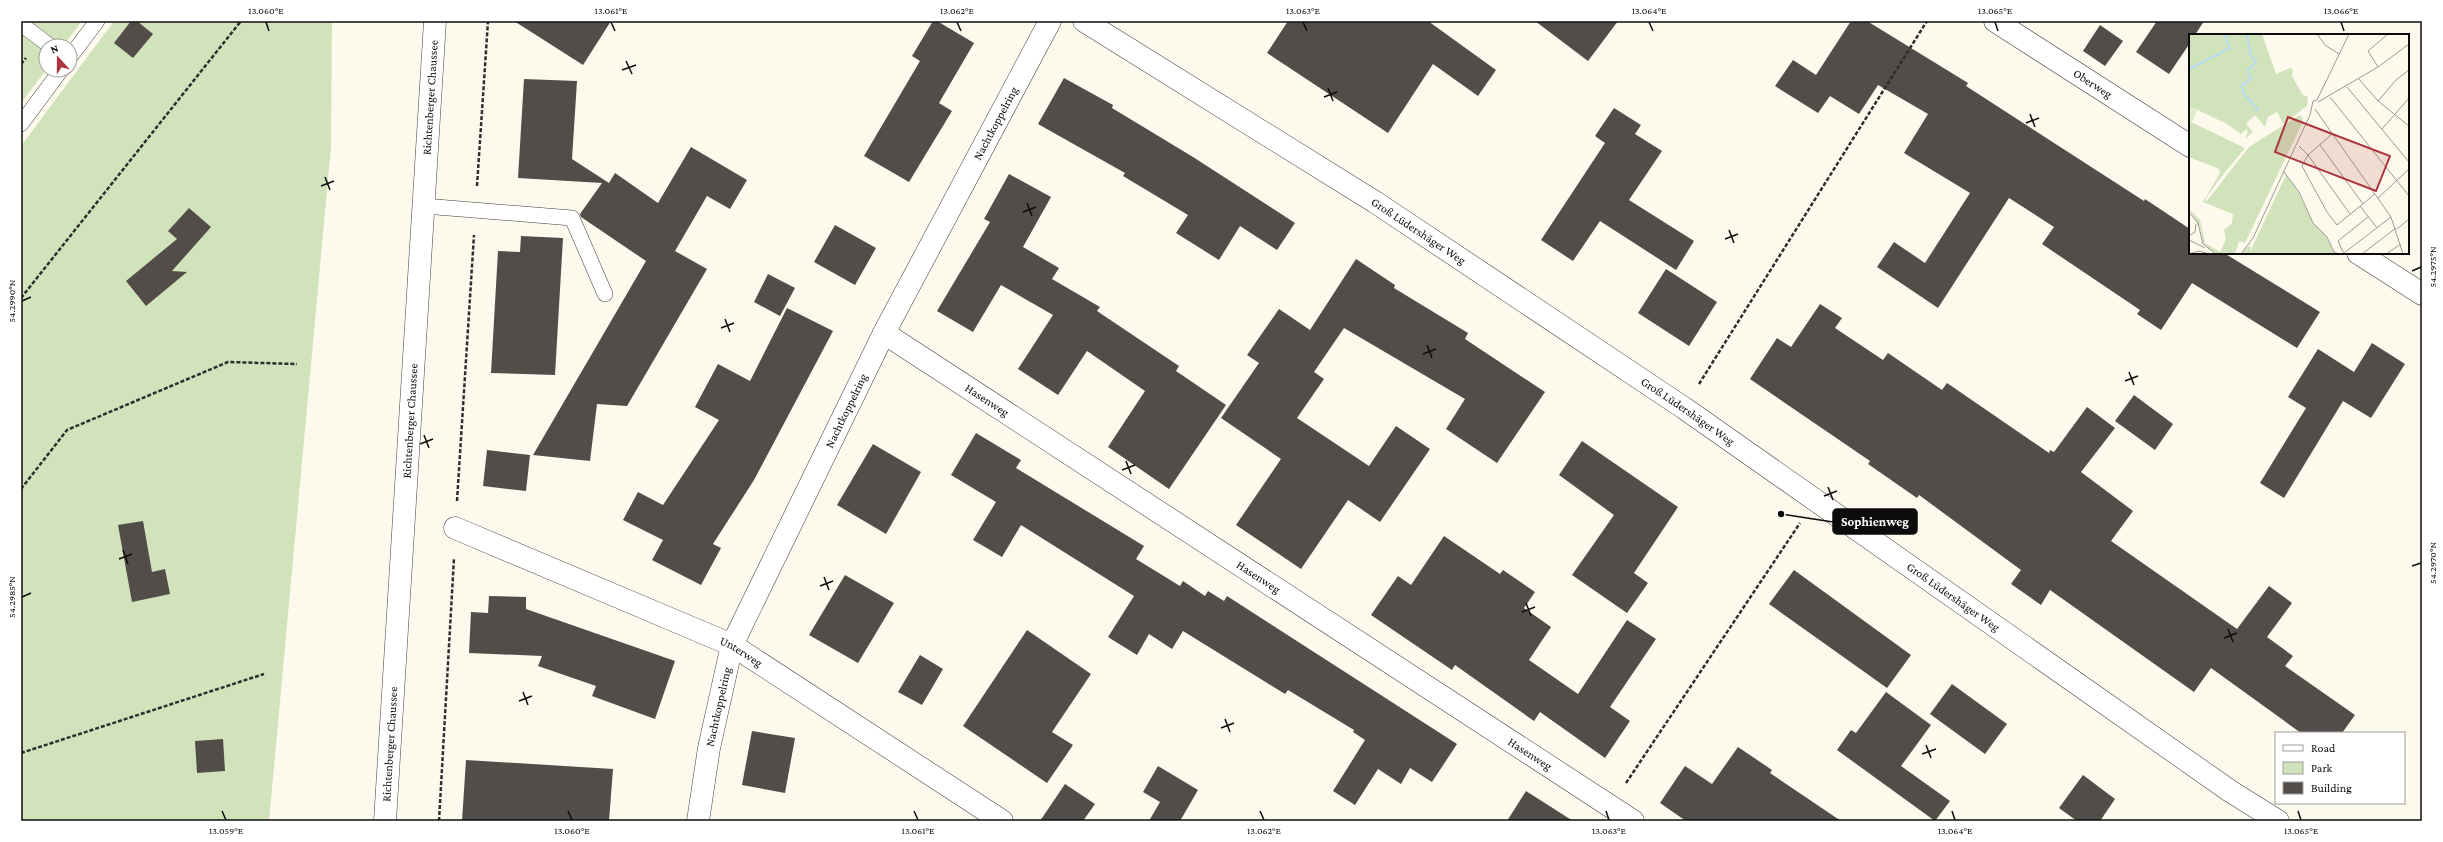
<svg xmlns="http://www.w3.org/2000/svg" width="2443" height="842" font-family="'Crimson Pro',serif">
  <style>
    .green { fill: #d1e3ba }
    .building { fill: #534d4a }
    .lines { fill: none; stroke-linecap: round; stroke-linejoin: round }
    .service-casing { stroke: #3f3f3f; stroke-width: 16 }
    .minor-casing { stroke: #3f3f3f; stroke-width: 23 }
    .tertiary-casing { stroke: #3f3f3f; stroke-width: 23 }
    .path { stroke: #2e2e2e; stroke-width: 2.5; stroke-dasharray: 4 2; stroke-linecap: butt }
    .service { stroke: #fff; stroke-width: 15 }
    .minor { stroke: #fff; stroke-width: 22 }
    .tertiary { stroke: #fff; stroke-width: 22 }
    .ticks { fill: none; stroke: #0c0c0c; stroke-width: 1.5 }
    .labels { text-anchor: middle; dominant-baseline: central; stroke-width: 4; stroke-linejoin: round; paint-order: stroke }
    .street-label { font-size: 12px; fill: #0c0c0c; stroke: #fff }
    .inset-river { fill: none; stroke: #b7dbef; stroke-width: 2 }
    .inset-road { fill: none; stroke: #9d9a93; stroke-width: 1 }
    .view { fill: #ac343d; fill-opacity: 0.15; stroke: #ac343d; stroke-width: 2 }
    .inset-edge { fill: none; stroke: #0c0c0c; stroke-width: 2 }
    .leader { fill: none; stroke: #0c0c0c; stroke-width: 1.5 }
    .callout-dot { fill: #0c0c0c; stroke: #fff; stroke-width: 1.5 }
    .callout { fill: #0c0c0c; stroke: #0c0c0c; stroke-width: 1.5 }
    .callout-label { font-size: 13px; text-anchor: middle; font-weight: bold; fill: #fff }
    .neatline { fill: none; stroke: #0c0c0c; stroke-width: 1.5 }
    .ticks-label { font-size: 10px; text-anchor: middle; fill: #0c0c0c }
  </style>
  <rect width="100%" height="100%" fill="#fdf9ed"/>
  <g class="green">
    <path d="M21,21H82L63,46H46V70L21,103Z"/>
    <path d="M114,21H332L331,147L269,821H21V146Z"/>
  </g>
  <g class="building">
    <path d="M131,21H137L153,34L133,58L114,43Z"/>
    <path d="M514,21H611L583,65Z"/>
    <path d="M933,21H937L974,43L939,103L952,111L909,182L864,156L920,61L912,56Z"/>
    <path d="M1288,21H1428L1496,70L1478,96L1433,64L1388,133L1267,53Z"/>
    <path d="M1535,21H1618L1588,61Z"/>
    <path d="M1851,21H1867L1968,83L1966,86L2144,201L2145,199L2190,229V253H2224L2320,312L2297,348L2192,283L2161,330L2137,314L2140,310L2042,244L2054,227L2009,198L1938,308L1877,267L1894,242L1925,263L1970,193L1904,153L1928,114L1878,85L1859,114L1830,96L1818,113L1775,86L1793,60L1816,75Z"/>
    <path d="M2157,21H2204L2195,35H2190V43L2169,74L2136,52Z"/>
    <path d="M2100,25L2123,41L2105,66L2083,51Z"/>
    <path d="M1064,78L1113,105L1112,108L1193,157L1295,223L1277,250L1240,226L1219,260L1176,233L1188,215L1123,176L1125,173L1038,124Z"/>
    <path d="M524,79L577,81L572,159L609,183L615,173L658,203L691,147L747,180L730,209L707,196L675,251L707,269L627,406L597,404L590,461L533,455L646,261L581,217L580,214L602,183L518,178Z"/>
    <path d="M1614,108L1641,125L1635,134L1662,151L1629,200L1694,241L1676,270L1600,221L1573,261L1541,240L1605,143L1595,136Z"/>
    <path d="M1009,174L1051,197L1023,247L1059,268L1052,279L1100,307L1097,311L1179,366L1176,371L1226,405L1169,489L1108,447L1145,391L1087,351L1058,395L1018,369L1053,315L1001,285L973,332L937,311L990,222L984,219Z"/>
    <path d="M189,208L211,227L172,271L187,272L146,306L126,281L177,239L168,231Z"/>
    <path d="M835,225L876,248L855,285L814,262Z"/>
    <path d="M521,236L563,238L555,375L491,373L498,251L520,252Z"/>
    <path d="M1356,259L1395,285L1394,288L1468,333L1465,339L1545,392L1497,463L1446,429L1465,399L1344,328L1314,372L1324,379L1297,418L1369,466L1396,426L1430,449L1380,522L1348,500L1301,569L1236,525L1281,459L1221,418L1259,363L1247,355L1279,309L1310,330Z"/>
    <path d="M1666,269L1717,302L1689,346L1638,313Z"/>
    <path d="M768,274L795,288L780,316L754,302Z"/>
    <path d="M1820,304L1842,318L1835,328L1883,360L1888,353L1942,390L1947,383L2049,453L2050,450L2054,452L2087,407L2115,428L2081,472L2133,511L2111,541L2237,629L2269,586L2292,603L2267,637L2293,656L2285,666L2355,715L2342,733H2301L2211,668L2194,692L2050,590L2041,605L2011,584L2021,570L1919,495L1917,498L1868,464L1870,461L1750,379L1777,338L1791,347Z"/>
    <path d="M787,308L833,331L754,480L713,544L721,548L701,585L652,560L663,540L623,520L638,492L663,505L719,420L695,407L718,364L750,381Z"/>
    <path d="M2372,343L2405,364L2371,418L2343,401L2284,498L2260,483L2306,408L2288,397L2318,349L2354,372Z"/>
    <path d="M2134,395L2173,424L2155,450L2115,421Z"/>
    <path d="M976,433L1021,460L1016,468L1144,546L1136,559L1180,586L1183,581L1205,596L1208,591L1224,601L1227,596L1457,744L1432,782L1410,768L1401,784L1378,769L1355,805L1333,791L1365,740L1353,732L1354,730L1288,690L1285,694L1183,631L1172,649L1149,634L1137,655L1108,637L1134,596L1021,525L1002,557L973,540L996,502L951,475Z"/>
    <path d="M1582,441L1678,507L1634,573L1648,583L1627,613L1572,575L1614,515L1559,475Z"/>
    <path d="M873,444L921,472L886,534L837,505Z"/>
    <path d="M487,450L530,455L526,491L483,486Z"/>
    <path d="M143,521L152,572L165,569L170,594L132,602L118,525Z"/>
    <path d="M1444,536L1500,574L1503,570L1535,592L1524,608L1551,627L1529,660L1578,694L1627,620L1656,639L1610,707L1630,721L1605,758L1540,712L1534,721L1455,665L1452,670L1371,615L1398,576L1411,585Z"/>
    <path d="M1794,570L1911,655L1887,688L1769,604Z"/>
    <path d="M845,575L894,603L858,663L809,635Z"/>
    <path d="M489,596L526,597V609L675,661L655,719L592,696L596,686L538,666L542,656L469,653L471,612L488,613Z"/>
    <path d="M1027,630L1091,674L1052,732L1073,745L1047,783L963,726Z"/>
    <path d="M920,655L943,669L922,705L898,692Z"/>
    <path d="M1952,684L2007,724L1985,754L1930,714Z"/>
    <path d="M1886,692L1931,725L1901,766L1950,801L1935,821L1837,750L1851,730L1856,733Z"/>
    <path d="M752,731L795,738L785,793L742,785Z"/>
    <path d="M223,739L225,771L197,773L195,741Z"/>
    <path d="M1738,747L1772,770L1770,773L1841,821H1686L1660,803L1685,766L1712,784Z"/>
    <path d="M466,760L613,769L609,821H462Z"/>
    <path d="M1158,766L1198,790L1180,821H1149L1160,802L1143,792Z"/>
    <path d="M2083,775L2115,799L2100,821H2077L2059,808Z"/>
    <path d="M1065,784L1095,804L1083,821H1040Z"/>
    <path d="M1526,791L1573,821H1507Z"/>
  </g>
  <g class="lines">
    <g class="service-casing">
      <g id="service">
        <path d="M21,24L50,46"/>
        <path d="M70,57L97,21"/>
        <path d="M21,124L61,70"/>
        <path d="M424,206L572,218L605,294"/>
      </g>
    </g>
    <g class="minor-casing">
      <g id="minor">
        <path id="s1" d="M1084,21L1375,202L1684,408L2230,791L2278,821"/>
        <path id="s2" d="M1995,21L2190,146"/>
        <path d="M2358,253L2422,294"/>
        <path id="s3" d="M884,333L1633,821"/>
        <path id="s4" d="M455,528L732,645L1002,821"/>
        <path id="s5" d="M698,821L709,748L732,645L884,333L1050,21"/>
      </g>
    </g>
    <g class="tertiary-casing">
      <g id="tertiary">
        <path id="s6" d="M385,821L435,21"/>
      </g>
    </g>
    <g class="path">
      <path d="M21,64L26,58"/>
      <path d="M477,186L488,21"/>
      <path d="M21,298L241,21"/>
      <path d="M1699,384L1927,21"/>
      <path d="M21,489L67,430L228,362L297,364"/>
      <path d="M457,501L474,235"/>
      <path d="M21,753L264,674"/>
      <path d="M1626,783L1800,523"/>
      <path d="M439,821L454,558"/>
    </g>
    <use href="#service" class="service"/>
    <use href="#minor" class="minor"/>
    <use href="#tertiary" class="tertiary"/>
  </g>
  <path class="ticks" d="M266,22L269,31M611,22L615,31M957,22L961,31M1303,22L1307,31M1649,22L1653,31M1995,22L1998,31M2341,22L2344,31M626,61L632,74M622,70L636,65M1328,88L1333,101M1324,97L1337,92M2030,114L2035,127M2026,123L2039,118M325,177L330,190M321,186L334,181M1027,203L1032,216M1023,212L1036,207M1729,230L1734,243M1725,239L1738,234M2412,271L2421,267M22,301L31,297M725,319L730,332M721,328L734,323M1427,345L1432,358M1423,354L1436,349M2129,372L2134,385M2125,381L2138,376M424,435L429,448M420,444L433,439M1126,461L1131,474M1122,470L1135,465M1828,487L1833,500M1824,496L1837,491M123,550L128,564M119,559L132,554M2412,566L2421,563M824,577L829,590M820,586L833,581M22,597L31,593M1526,603L1531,616M1522,612L1535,607M2228,629L2233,642M2224,638L2237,633M523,692L528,705M519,701L532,696M1225,719L1230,732M1221,728L1234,723M1926,745L1931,758M1922,754L1936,749M222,811L226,820M568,811L572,820M914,811L918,820M1260,811L1264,820M1606,811L1609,820M1952,811L1955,820M2298,811L2301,820"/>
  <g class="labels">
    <g class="street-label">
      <text stroke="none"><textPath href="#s2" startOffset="116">Oberweg</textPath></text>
      <text stroke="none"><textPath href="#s6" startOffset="725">Richtenberger Chaussee</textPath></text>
      <text stroke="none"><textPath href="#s5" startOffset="764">Nachtkoppelring</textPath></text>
      <text stroke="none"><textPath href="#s1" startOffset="395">Groß Lüdershäger Weg</textPath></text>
      <text stroke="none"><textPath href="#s3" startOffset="123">Hasenweg</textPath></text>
      <text stroke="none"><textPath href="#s5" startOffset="440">Nachtkoppelring</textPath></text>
      <text stroke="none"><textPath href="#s1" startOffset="719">Groß Lüdershäger Weg</textPath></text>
      <text stroke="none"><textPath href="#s6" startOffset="401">Richtenberger Chaussee</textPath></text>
      <text stroke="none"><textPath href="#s3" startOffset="447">Hasenweg</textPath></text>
      <text stroke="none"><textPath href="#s1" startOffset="1043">Groß Lüdershäger Weg</textPath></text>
      <text stroke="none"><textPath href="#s4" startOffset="312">Unterweg</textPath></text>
      <text stroke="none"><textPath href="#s5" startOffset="116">Nachtkoppelring</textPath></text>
      <text stroke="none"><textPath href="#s6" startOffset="77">Richtenberger Chaussee</textPath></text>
      <text stroke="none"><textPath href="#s3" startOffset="771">Hasenweg</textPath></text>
    </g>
  </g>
  <g transform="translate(2189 34)">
    <rect width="220" height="220" fill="#fdf9ed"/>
    <path d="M0,0H33L40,12L35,0H73L87,40L101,34L104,36L103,42L113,60L119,63L118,72L94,90L88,78L79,83L76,93L66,81L57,90L64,98L56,105L59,97L57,95L52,100L38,90L0,72ZM111,81L114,85L111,94L56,209L50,207L46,220L33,218L35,220H29L20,215L14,208L11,193L0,175L11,186L16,209L31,218L37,205L35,196L43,189L44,180L14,168L31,139L30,135L0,123V87L56,114L33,142L17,164V168L60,113ZM97,141L106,152L124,189L135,199L145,218L150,220H53L58,213L62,212L61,218Z" fill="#d1e3ba"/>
    <path d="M0,72L8,76L3,89L0,87Z" fill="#e1eccb"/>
    <path class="inset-river" d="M58,0L61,20L67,28L58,37L62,44L53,52L54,59L68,74L67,78M0,35L41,14L35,0"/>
    <path class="inset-road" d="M128,0L136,11L150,20M189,33L179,17L199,0M170,45L189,67L220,92M158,53L220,128M141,63L220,162M128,66L160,0M189,67L208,45L220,36M129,68L189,33L220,10M126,75L202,183L214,220M193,95L220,64M143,100L119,121L113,132L138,178L148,191L186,160M131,111L174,170M110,112L119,121L161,180M95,138L110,158L124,189L138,203L145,218L150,220M189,164L220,135M171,172L188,194M0,178L9,189L14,210L27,220M208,195L220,185M0,202L6,198L7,190M0,206L16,214M155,219L202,183M0,220L10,217L20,220M52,220L64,204L121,81L124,67L128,66M155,220L149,207L179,183M173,220L207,194M197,220L212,210"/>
    <path class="view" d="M99,83L201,122L187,157L86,118Z"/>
    <rect width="220" height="220" class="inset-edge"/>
  </g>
  <path class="leader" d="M1781 514L1833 522"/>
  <circle class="callout-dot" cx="1781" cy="514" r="4"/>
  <rect class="callout" x="1833" y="509" width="84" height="25" rx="4"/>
  <g class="callout-label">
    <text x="1875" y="526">Sophienweg</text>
  </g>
  <rect width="2443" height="842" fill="none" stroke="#ffffff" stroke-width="44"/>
  <rect x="2275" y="732" width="130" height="72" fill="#ffffff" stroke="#9e9e9e"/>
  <rect x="2283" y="745" width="20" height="6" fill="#ffffff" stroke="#9e9e9e"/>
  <text x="2311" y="752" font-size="12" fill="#0c0c0c">Road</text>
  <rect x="2283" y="762" width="20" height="12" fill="#d1e3ba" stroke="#9e9e9e"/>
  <text x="2311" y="772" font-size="12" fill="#0c0c0c">Park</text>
  <rect x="2283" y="782" width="20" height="12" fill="#534d4a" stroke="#9e9e9e"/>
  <text x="2311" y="792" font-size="12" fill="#0c0c0c">Building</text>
  <g transform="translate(58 58) rotate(339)"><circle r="19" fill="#ffffff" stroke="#9e9e9e"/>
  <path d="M0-3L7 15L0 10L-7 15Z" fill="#ac343d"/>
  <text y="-6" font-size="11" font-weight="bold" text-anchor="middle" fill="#0c0c0c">N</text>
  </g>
  <rect x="22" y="22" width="2399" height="798" class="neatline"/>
  <g class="ticks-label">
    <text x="266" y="14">13.060°E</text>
    <text x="611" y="14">13.061°E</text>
    <text x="957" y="14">13.062°E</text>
    <text x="1303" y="14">13.063°E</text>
    <text x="1649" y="14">13.064°E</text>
    <text x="1995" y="14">13.065°E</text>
    <text x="2341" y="14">13.066°E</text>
    <text transform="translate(2432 267) rotate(-90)" y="4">54.2975°N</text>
    <text transform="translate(11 301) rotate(-90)" y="4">54.2990°N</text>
    <text transform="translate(2432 563) rotate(-90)" y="4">54.2970°N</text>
    <text transform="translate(11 597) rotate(-90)" y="4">54.2985°N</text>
    <text x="226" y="834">13.059°E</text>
    <text x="572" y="834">13.060°E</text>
    <text x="918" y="834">13.061°E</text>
    <text x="1264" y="834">13.062°E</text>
    <text x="1609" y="834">13.063°E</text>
    <text x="1955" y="834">13.064°E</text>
    <text x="2301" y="834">13.065°E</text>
  </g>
</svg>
